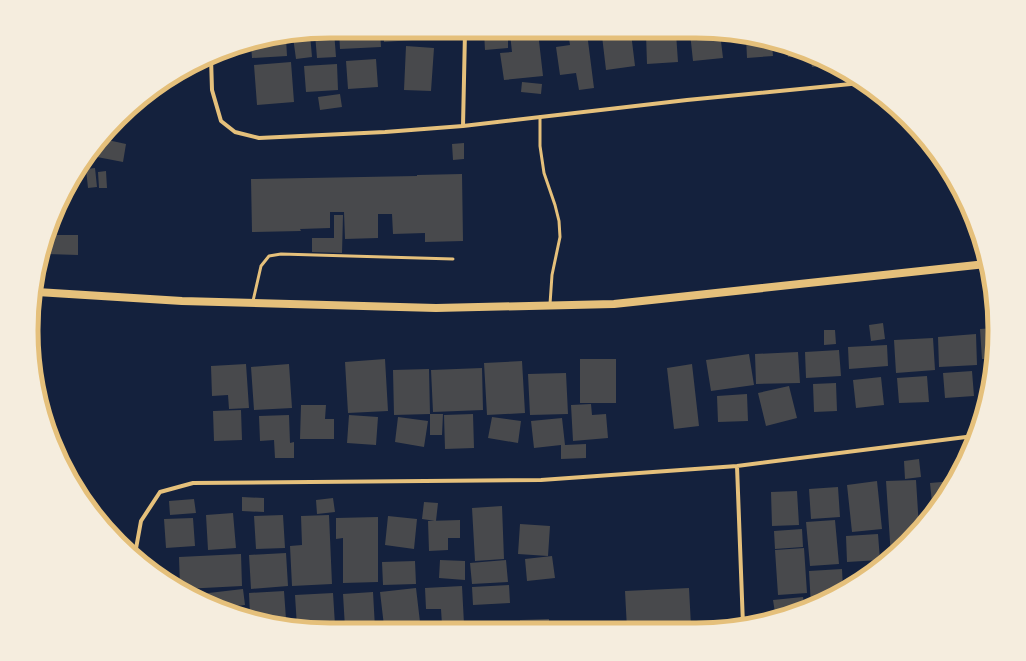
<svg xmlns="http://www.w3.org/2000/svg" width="1026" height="661" viewBox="0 0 1026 661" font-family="'Golos Text',sans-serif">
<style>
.building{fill:#48494c}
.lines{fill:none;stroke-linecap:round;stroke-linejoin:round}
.service{stroke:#e5c07b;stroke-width:3}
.minor{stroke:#e5c07b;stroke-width:4}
.secondary{stroke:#e5c07b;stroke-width:8}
.rim{fill:none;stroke:#e5c07b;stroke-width:5}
</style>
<rect width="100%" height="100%" fill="#14213d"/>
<path class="building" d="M330,31h4l2,26 -19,1 -2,-24z
M339,31h41l1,16 -41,2z
M383,31l43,1 1,7 -43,3z
M484,32h24v16l-23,2z
M524,32h14l5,44 -39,4 -4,-27 12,-1 -2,-18z
M568,32l19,1 7,55 -15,2 -3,-17 -16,2 -4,-28 14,-2z
M631,33l4,33 -29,4 -4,-34z
M676,33l2,29 -31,2 -1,-30z
M690,33h30l3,25 -30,3z
M310,34l2,23 -16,2 -3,-22z
M746,37l26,7 1,12 -26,2z
M286,38l1,18 -35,2 -1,-14z
M406,46l28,2 -3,43 -27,-1z
M787,47l23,7 18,11 -16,2 -2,-12 -22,2z
M376,59l2,28 -30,2 -2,-28z
M291,62l3,40 -37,3 -3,-40z
M337,64l1,26 -32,2 -2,-26z
M522,82l20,2 -1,10 -20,-2z
M340,94l2,13 -22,3 -2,-13z
M103,139l23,5 -3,18 -26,-5 3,-16z
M464,143v16l-11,1 -1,-16z
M95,168l2,19 -9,1 -2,-19z
M106,171l1,17h-8l-1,-16z
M462,174l1,67 -38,1v-9l-32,1 -1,-20h-14v24l-33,1 -1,-27h-14v16l-30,1 1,2 -49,1 -1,-53 166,-3v-1z
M334,215h9l-1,38 -30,-1v-14h22z
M47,235h31v20l-31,-1z
M883,323l2,16 -14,2 -2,-16z
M994,328v22l-1,9h-11l-2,-30z
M824,330h11l1,14 -12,1z
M976,334l1,31 -38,2 -1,-30z
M933,338l2,32 -39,3 -2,-33z
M887,345l1,21 -39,3 -1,-22z
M839,350l2,26 -35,2 -1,-26z
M798,352l2,31 -44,1 -1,-30z
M749,354l5,31 -43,6 -5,-31z
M385,359l3,52 -40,2 -3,-51z
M580,359h36v44h-36z
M522,361l3,52 -38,2 -3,-52z
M246,364l3,44 -20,1 -1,-14 -16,1 -1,-30z
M289,364l3,44 -38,2 -3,-43z
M692,364l7,62 -25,3 -7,-61z
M992,366l-4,24h-1l-3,-23z
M482,368l1,42 -50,2 -2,-42z
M429,369l1,45 -36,1 -1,-45z
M972,371l2,25 -29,2 -2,-25z
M566,373l2,41 -38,1 -2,-41z
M927,376l2,26 -30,1 -2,-25z
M881,377l3,28 -28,3 -3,-28z
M836,383l1,28 -23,1 -1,-28z
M789,386l8,32 -31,8 -8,-33z
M747,394l1,27 -30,1 -1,-26z
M591,404l1,11 14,-1 2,24 -35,3 -2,-36z
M301,405h25l-1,14h9v20h-34z
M241,410l1,30 -28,1 -1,-30z
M430,414h13l-1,21h-12z
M473,414l1,34 -29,1 -1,-34z
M289,415l1,28 4,-1v16h-19l-1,-18 -14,1 -1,-25z
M349,415l29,2 -2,28 -29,-2z
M398,417l30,4 -4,26 -29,-5z
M492,417l29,4 -3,22 -30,-5z
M562,418l3,27 21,-1v14l-25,1v-14l-27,3 -3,-27z
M919,459l2,18 -16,2 -1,-18z
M916,480l3,48 -28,29 -5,-76z
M877,481l5,48 -30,3 -5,-47z
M953,481l-20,32 -3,-30z
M838,487l2,30 -29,2 -2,-30z
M797,491l2,34 -27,1 -1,-34z
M242,497l22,1v14l-22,-1z
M333,498l2,14 -18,2 -1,-14z
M194,499l2,14 -26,2 -1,-14z
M424,502l14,1 -2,18 -14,-2z
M502,506l2,53 -29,2 -3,-53z
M233,513l3,35 -28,2 -2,-35z
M283,515l2,33 -29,1 -2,-33z
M329,515l3,69 -40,2 -2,-40 12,-1 -1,-29z
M388,516l29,3 -3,30 -29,-4z
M378,517v65l-35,1v-45l-7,1v-21z
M193,518l2,28 -29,2 -2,-29z
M460,520v18h-12v12l-19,1 -1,-30z
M835,520l4,44 -29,2 -4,-44z
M520,524l30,2 -2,30 -30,-2z
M802,529l1,18 -28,2 -1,-18z
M878,534l2,26 -33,2 -1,-26z
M804,548l3,45 -29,2 -3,-45z
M286,553l2,33 -37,3 -2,-34z
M241,554l1,32 -58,3 -4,-2 -1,-30z
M552,556l3,22 -28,3 -2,-22z
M440,560l25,1v19l-26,-2z
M506,560l2,22 -36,2 -2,-21z
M415,561l1,23 -33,1 -1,-23z
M842,569l1,20 -15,10 -17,7 -2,-35z
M509,585l1,18 -37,2 -1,-18z
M462,586l2,38 -22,1 -1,-16h-15l-1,-21z
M416,588l4,34 -36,4 -4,-34z
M689,588l2,38 -13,1v2h-51l-2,-38z
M243,589l2,16 -26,3 -19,-10v-4z
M284,591l2,28 -22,1 -14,-4 -1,-23z
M373,592l2,36h-30l-2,-34z
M333,593l2,32 -38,2 -2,-32z
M803,597l2,11 -29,11 -3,-19z
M549,619v10l-29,-1v-8z"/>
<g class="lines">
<path class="service" d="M540,117v29l4,27 11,32 4,16 1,16 -8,38 -2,29
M253,301l8,-35 8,-10 12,-2 172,5"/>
<path class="minor" d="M211,58l1,32 9,31 14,11 24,6 126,-6 78,-6 224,-26 174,-17
M463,126l2,-94
M737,466l6,159
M135,554l6,-33 19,-29 33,-9 348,-3 196,-14 237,-30"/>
<path class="secondary" d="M37,292l145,9 254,7 178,-4 372,-40"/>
</g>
<path d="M0 0H1026V661H0ZM330 38H696A292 292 0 0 1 988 330V331A292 292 0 0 1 696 623H330A292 292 0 0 1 38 331V330A292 292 0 0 1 330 38Z" fill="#f5edde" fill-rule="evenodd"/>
<path class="rim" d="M330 38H696A292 292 0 0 1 988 330V331A292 292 0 0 1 696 623H330A292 292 0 0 1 38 331V330A292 292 0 0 1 330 38Z"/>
</svg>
